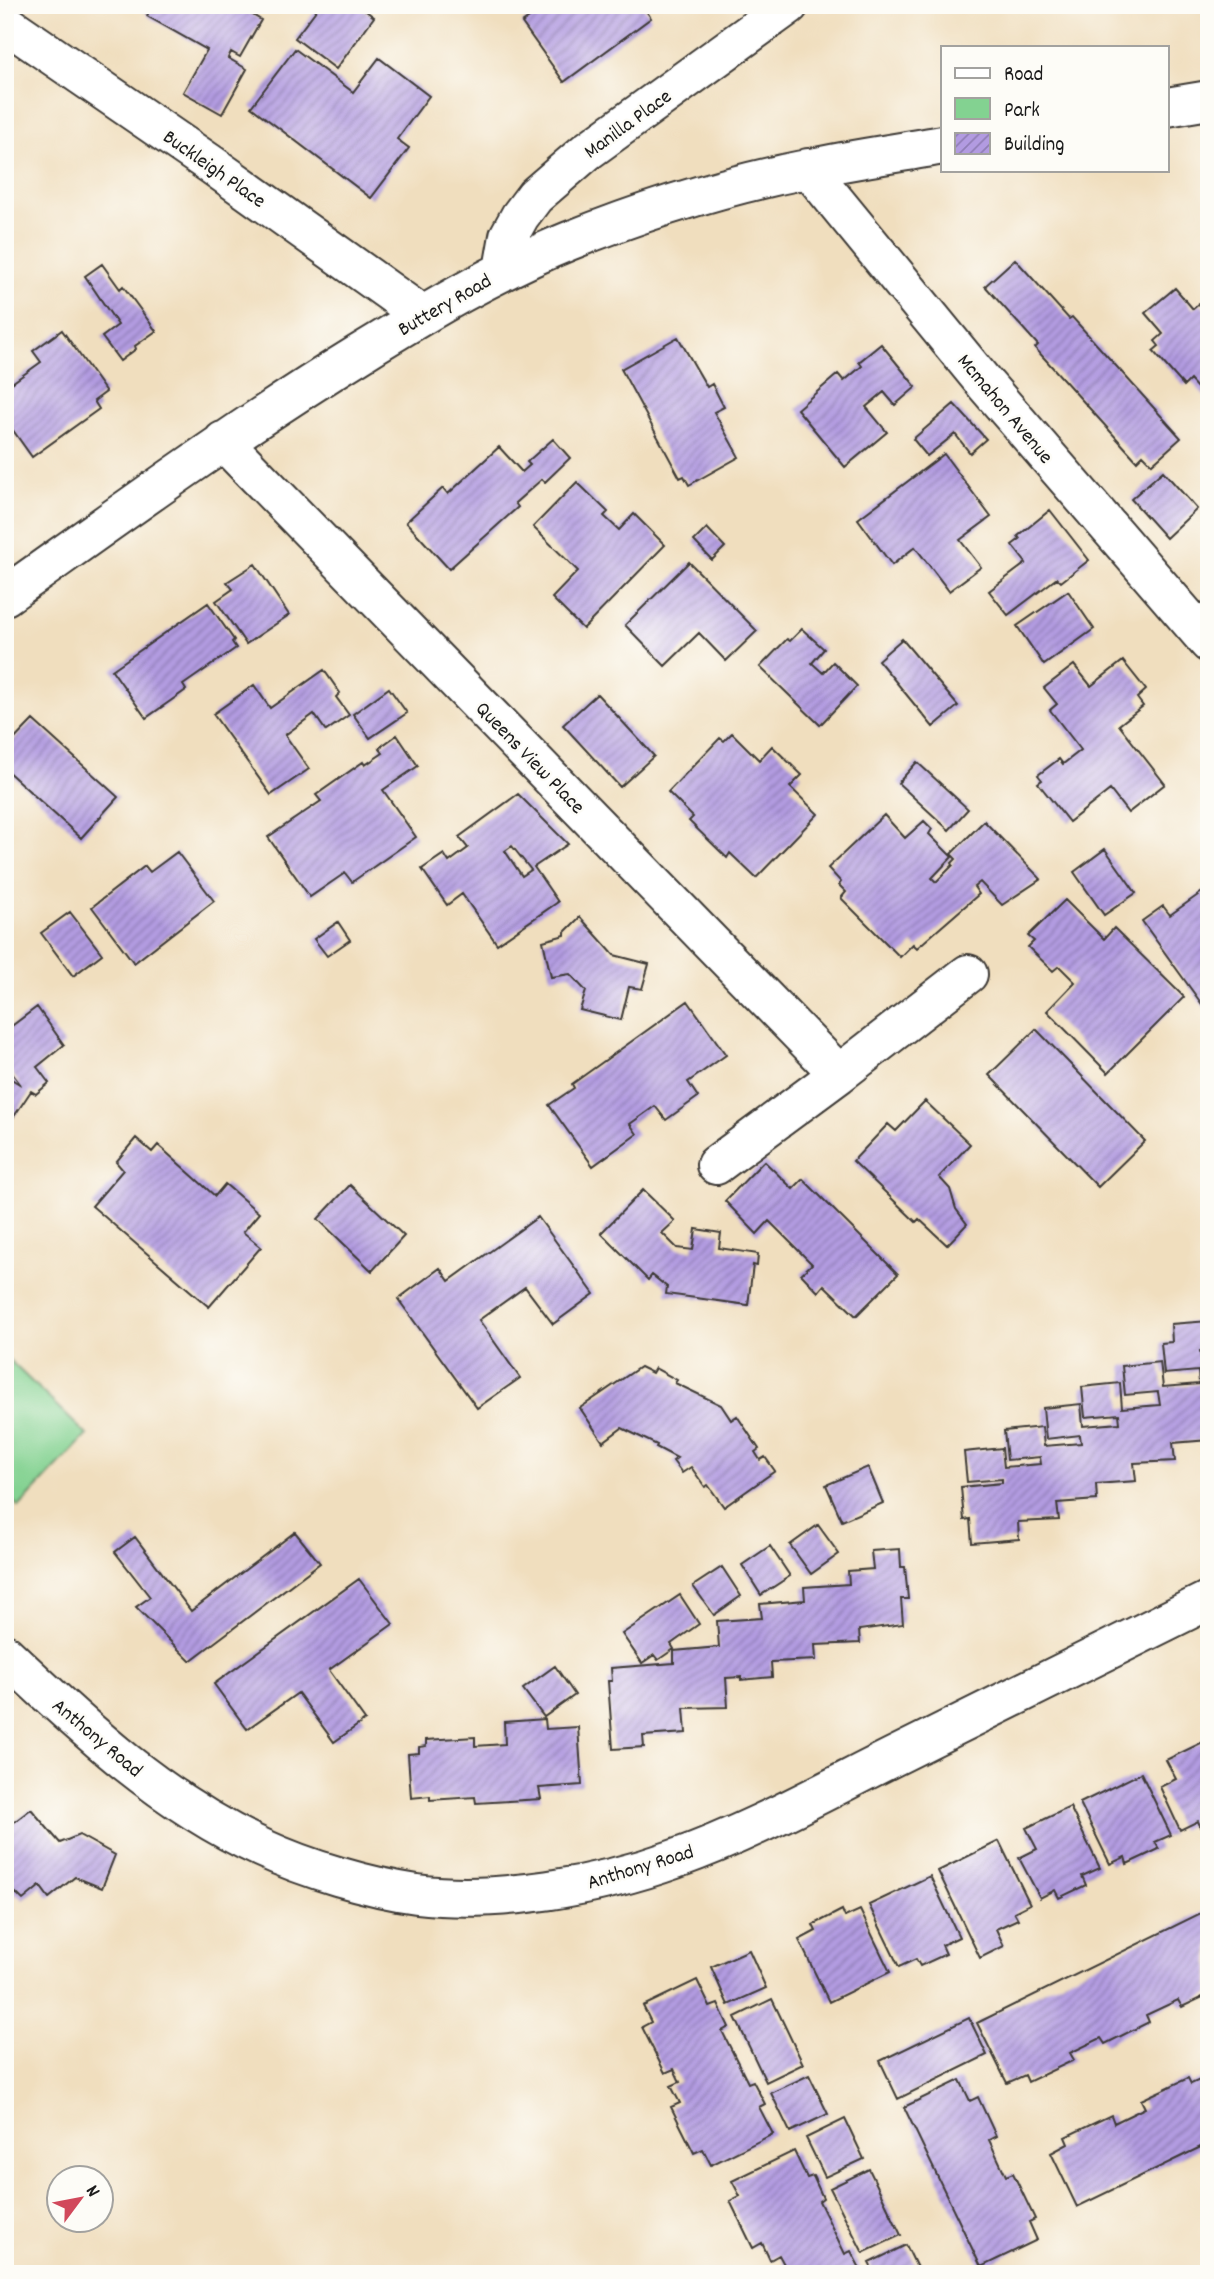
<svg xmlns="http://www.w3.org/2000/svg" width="1214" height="2279" viewBox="0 0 1214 2279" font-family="Dekko,sans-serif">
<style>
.park{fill:#83d291;stroke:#507756;stroke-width:2}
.building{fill:url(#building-hatch);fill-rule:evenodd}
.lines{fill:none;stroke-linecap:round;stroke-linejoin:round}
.minor-casing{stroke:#3c3934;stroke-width:42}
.minor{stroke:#fff;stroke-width:38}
.labels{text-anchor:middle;stroke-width:5;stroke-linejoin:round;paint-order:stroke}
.street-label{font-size:21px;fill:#1c1c1c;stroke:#fdfcf7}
</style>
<defs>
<pattern id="building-hatch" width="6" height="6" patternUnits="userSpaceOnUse" patternTransform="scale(1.75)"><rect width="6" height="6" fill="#b29be1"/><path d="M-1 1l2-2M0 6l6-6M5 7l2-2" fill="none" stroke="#907eb6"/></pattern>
</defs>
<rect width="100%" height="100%" fill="#fdfcf7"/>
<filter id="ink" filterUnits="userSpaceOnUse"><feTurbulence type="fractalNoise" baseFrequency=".0143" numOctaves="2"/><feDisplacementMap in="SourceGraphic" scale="14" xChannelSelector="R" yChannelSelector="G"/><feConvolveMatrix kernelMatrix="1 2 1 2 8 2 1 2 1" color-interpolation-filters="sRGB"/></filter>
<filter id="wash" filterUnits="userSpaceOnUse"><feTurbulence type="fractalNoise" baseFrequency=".00686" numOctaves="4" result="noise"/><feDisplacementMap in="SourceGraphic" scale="28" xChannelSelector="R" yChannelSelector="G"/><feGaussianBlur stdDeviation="1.57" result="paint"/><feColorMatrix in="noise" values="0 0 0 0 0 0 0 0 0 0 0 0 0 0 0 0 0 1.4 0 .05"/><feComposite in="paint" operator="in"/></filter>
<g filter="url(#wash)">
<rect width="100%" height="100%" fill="#f0debe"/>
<path class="park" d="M5,1356l82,79 -68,72 -14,-13z"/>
<g id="blocks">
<path class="building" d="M134,5h102l25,15 -21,37 -9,-5 -3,6 19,11 -25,45 -39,-22 24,-42 -60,-34 1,-2z
M320,5h38l16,12 -38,52 -41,-31z
M548,5h94l9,13 -87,64 -42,-59z
M295,49l58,43 26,-34 50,38 -32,43 12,9 -38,50 -120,-91z
M1015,259l54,60 3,-2 109,121 -29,26 -9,-9 -6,6 -102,-113 3,-3 -53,-59z
M102,264l18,25 3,-3 33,45 -21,15 1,3 -16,12 -18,-24 16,-12 -33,-49z
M1175,288l18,21 7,-6 9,11 -2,85 -17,-19 -6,6 -31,-35 6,-5 -4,-5 8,-7 -18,-21z
M62,330l44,62 -12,9 5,8 -67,48 -27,-38v-31l36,-26 -8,-11z
M678,337l29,50 5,-3 12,23 -10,5 25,45 -50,28 -5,-9 -4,2 -59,-109z
M881,344l35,43 -21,18 -11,-13 -18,15 21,25 -42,35 -48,-58 41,-35 6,7 18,-15 -3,-4z
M954,404l32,35 -16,14 -15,-19 -28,22 -14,-17z
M553,439l17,19 -25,24 -3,-3 -27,24 3,4 -69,62 -43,-47 37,-34 5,6 51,-47 23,25 8,-7 -3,-3z
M944,454l47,63 -31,23 21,27 -32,24 -34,-44 -23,18 -34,-46z
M1163,471l34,38 -31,29 -35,-39z
M577,482l31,30 -4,4 15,14 15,-16 31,31 -82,84 -31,-31 26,-27 -45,-44z
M1050,510l39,50 -28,22 -4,-4 -49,37 -19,-24 37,-28 -14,-18 8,-6 -2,-3z
M707,528l18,19 -13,13 -18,-19z
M689,562l68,69 -31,30 -27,-28 -34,33 -40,-41z
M255,564l34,51 -43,29 -30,-43 17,-12 -6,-7z
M1068,591l26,38 -50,36 -27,-39z
M208,603l26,37 -2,2 4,6 -53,37 3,5 -40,28 -34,-48z
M802,629l22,20 -12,14 11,10 10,-11 24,24 -37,39 -60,-58 27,-28 3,2z
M902,639l56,67 -25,21 -55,-67z
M1123,661l23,29 -9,8 6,8 -24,19 46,59 -37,29 -18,-23 -41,32 -31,-39 4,-3 -4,-5 21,-16 4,5 18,-14 -31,-40 7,-6 -13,-16 30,-23 17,21z
M324,670l16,23 -4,4 13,18 -23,16 -12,-17 -29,21 24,34 -38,26 -58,-81 41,-29 16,23z
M389,688l18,25 -37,25 -17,-24z
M597,694l57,62 -34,31 -57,-62z
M33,720l85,77 -37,41 -76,-69v-20z
M732,733l27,27 13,-14 30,29 -12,12 28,27 -62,64 -26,-25 -3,5 -38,-37 4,-4 -25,-25 52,-54 4,3z
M397,735l21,31 -35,24 33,47 -64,45 -7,-9 -35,24 -42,-60 53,-36 -5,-6 47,-33 2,3 18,-12 -4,-5z
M917,762l51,47 -19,21 -51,-47z
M518,794l50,50 -34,23 24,35 -61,42 -35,-50 -15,11 -25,-36 22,-15 5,8 19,-14 -9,-11zM512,846l19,24 -9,6 -17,-25z
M884,815l21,23 19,-17 8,8 -3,5 23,23 -20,21 4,4 17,-17 -1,-2 4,-4 -5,-5 33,-33 57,58 -39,26 -22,-23 -6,5 5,7 -62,54 -4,-4 -13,13 -59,-59 5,-6 -7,-7 2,-3 -13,-14z
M1105,849l31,44 -32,22 -30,-43z
M177,852l37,49 -80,62 -42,-56 53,-41 5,6z
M1205,890l4,5v119l-67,-93 21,-15 7,9z
M1065,900l39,39 10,-11 70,69 -76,76 -61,-62 28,-29 -16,-16 -6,5 -25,-24 6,-6 -6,-5z
M70,912l32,42 -29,22 -32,-43z
M580,917l34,38 35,9 -7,25 -13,-2 -8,33 -41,-10 6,-19 -16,-17 -19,3 -8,-36 22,-6v-3z
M338,922l12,18 -23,16 -13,-17z
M688,1001l38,54 -38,27 10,15 -32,23 -11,-14 -25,18 7,10 -44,32 -44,-61 25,-17 -2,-4z
M37,1007l27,38 -27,22 12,16 -13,11 -5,-3 -26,39v-55l16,10 -16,-21v-33z
M1036,1029l109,112 -47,46 -109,-112z
M925,1101l45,43 -31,33 11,12 6,20 11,15 -20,21 -28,-26 -3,3 -63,-61 35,-37 8,7z
M136,1138l16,14 6,-7 57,51 10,-12 34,29 -16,19 18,15 -52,60 -117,-101 31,-36 -7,-8z
M764,1161l29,28 10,-10 95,95 -42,42 -32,-31 -6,7 -17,-18 11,-10 -43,-43 -12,13 -32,-33z
M350,1185l54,51 -32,35 -54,-52z
M643,1190l32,31 -13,12 15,15 16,2 3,-21 25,4 -2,15 39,6 -1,12 -4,-1 -5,40 -82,-11 1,-7 -15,-12 -4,5 -47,-47z
M538,1217l56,77 -41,30 -28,-37 -46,33 41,58 -43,30 -79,-109 42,-31 9,13z
M1209,1321v29l-9,1 2,15h7v74l-36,3 2,18 -41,2 2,18 -40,3 1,16 -40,3 2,17 -41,2 1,17 -47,4 -2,-24 -6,1 -3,-33 41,-4v-4l-35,3 -3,-30 38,-4 2,19 37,-3 -1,-7 -33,3 -3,-29 38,-4 2,19 37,-3 -1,-8 -34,4 -3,-31 38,-4 2,22 37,-3 -1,-9 -34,3 -3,-30 38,-4 2,25 38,-3 -2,-13 -33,3 -3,-29 38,-4 3,25 36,-3 -1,-13 -34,3 -3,-31 11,-1 -1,-18z
M640,1367l12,6 3,-5 22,12 -2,3 46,22 10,15 6,-4 22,33 -4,3 5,8 5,-3 10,14 -51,36 -16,-22 -3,2 -14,-20 -9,6 -9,-12 4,-3 -21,-11 1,-2 -35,-17 -19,14 -23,-34z
M868,1467l15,36 -41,18 -16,-36z
M818,1525l21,29 -28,20 -21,-29z
M295,1532l25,31 -130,98 -54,-54 14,-10 -35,-45 20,-15 56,74z
M770,1546l20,30 -29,19 -19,-30z
M900,1549l1,18h4l3,32h-7l2,25 -44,6 1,13 -45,2 1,15 -45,2 1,15 -31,3v-3l-15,1 2,29 -44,1 2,25 -43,3 1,11 -31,2 -5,-68h4l-1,-13 63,-5v-12l45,-4 -2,-26 45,-3 -2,-14 45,-4 -1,-13 45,-3 -1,-13 25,-2 -2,-18z
M722,1567l19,29 -27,19 -21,-29z
M359,1579l34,45 -64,46 36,50 -31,22 -36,-49 -51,36 -33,-45z
M680,1595l19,29 -28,20 3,5 -16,11 -4,-5 -12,8 -20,-29z
M555,1666l20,29 -31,22 -21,-28z
M545,1719l1,10 32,-2 4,58 -43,3 2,11 -65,4 -1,-6 -45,3v-4l-19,2 -3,-44 11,-1v-6l7,-1v-6l49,-3v9l30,-2 -1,-22z
M1209,1739v85l-8,4 -3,-7 -18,9 -20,-43 16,-8 -10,-19z
M1141,1773l30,62 -16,7 4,7 -32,15 -2,-7 -15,7 -30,-61z
M1070,1807l30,61 -18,8 4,9 -27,13 -4,-8 -15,8 -21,-40 18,-9 -11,-21z
M31,1809l29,34 19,-8 36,20 -13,33 -27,-11 -26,21 -9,-12 -17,14 -7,-7 -11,8v-72z
M999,1841l31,63 -16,8 4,7 -22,10 8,17 -24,12 -42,-87z
M930,1876l29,61 -17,8 4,9 -26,12 -4,-7 -17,8 -30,-62z
M1209,1909v85l-27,13 -4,-7 -32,15 3,7 -44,22 -4,-6 -31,15 4,7 -46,22 -3,-7 -18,8 -30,-60z
M842,1910l3,7 15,-7 30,62 -61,30 -30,-62 17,-9 -3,-6z
M749,1950l17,38 -38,17 -17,-38z
M697,1980l13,27 8,-3 11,23 -7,4 26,52 5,-2 12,23 -6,3 14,27 -62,31 -8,-16 -9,4 -23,-46 9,-4 -9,-17 9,-4 -6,-13 -9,4 -23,-46 9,-5 -8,-16z
M772,1999l31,65 -37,18 -31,-65z
M969,2018l18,37 -89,44 -18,-38z
M809,2075l19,39 -38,18 -19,-39z
M1209,2076v67l-132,64 -26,-54 17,-9 -3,-7 46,-22 3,8 31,-15 -4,-8 47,-22 3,6z
M960,2080l10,21 8,-4 18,39 -7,4 17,36 7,-3 22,46 -6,3 8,18 -56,27 -77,-160z
M845,2119l19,40 -39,18 -19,-39z
M794,2151l13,27 6,-2 10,22 -4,3 26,53 6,-3 12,23h-89l12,-6 -7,-13 -9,5 -8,-17 -9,5 -23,-47 10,-5 -8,-15z
M869,2169l32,66 -38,18 -33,-65z
M906,2245l14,29h-45l-6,-11z"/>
</g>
</g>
<g filter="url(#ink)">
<use href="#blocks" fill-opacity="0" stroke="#3c3934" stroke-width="2"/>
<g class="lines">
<g class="minor-casing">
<path id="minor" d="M5,23l207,142 210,150
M1167,107l42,-7
M808,168l177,216 224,259
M503,270l6,-34 11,-20 15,-20 51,-44 203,-147
M223,441l616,633
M5,596c117,-83 232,-167 354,-242 68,-42 136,-83 210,-113 77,-31 157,-56 238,-72 45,-10 91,-16 136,-24
M716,1165l123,-91 129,-100
M5,1654c79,75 157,148 257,194 45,21 106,39 155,46 80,10 183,-8 258,-35 77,-27 153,-70 226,-106 103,-51 205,-102 308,-153"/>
</g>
<use href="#minor" class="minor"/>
</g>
</g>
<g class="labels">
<g class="street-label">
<text transform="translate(627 123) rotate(-36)" y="7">Manilla Place</text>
<text transform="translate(215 168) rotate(35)" y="7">Buckleigh Place</text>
<text transform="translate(444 304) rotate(-30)" y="7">Buttery Road</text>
<text transform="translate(1006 408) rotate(50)" y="7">Mcmahon Avenue</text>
<text transform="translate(531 757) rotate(46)" y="7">Queens View Place</text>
<text transform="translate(98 1737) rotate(40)" y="7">Anthony Road</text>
<text transform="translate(640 1866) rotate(-17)" y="7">Anthony Road</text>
</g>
</g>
<rect width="1214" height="2279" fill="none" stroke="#fdfcf7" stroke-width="28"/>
<rect x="941" y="46" width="228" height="126" fill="#fdfcf7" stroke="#a3a29f" stroke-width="2"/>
<rect x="955" y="68" width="35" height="10" fill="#ffffff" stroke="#a3a29f" stroke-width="2"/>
<text x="1004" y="80" font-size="21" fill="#1c1c1c">Road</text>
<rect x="955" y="98" width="35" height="21" fill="#83d291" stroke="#a3a29f" stroke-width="2"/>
<text x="1004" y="116" font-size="21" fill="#1c1c1c">Park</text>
<rect x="955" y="133" width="35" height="21" fill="url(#building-hatch)" stroke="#a3a29f" stroke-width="2"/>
<text x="1004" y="150" font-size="21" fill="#1c1c1c">Building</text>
<g transform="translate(80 2199) rotate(58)"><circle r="33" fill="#fdfcf7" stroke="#a3a29f" stroke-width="2"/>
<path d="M0-5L12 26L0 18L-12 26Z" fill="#d1495b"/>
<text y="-10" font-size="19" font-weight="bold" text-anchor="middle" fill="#1c1c1c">N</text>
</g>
</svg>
